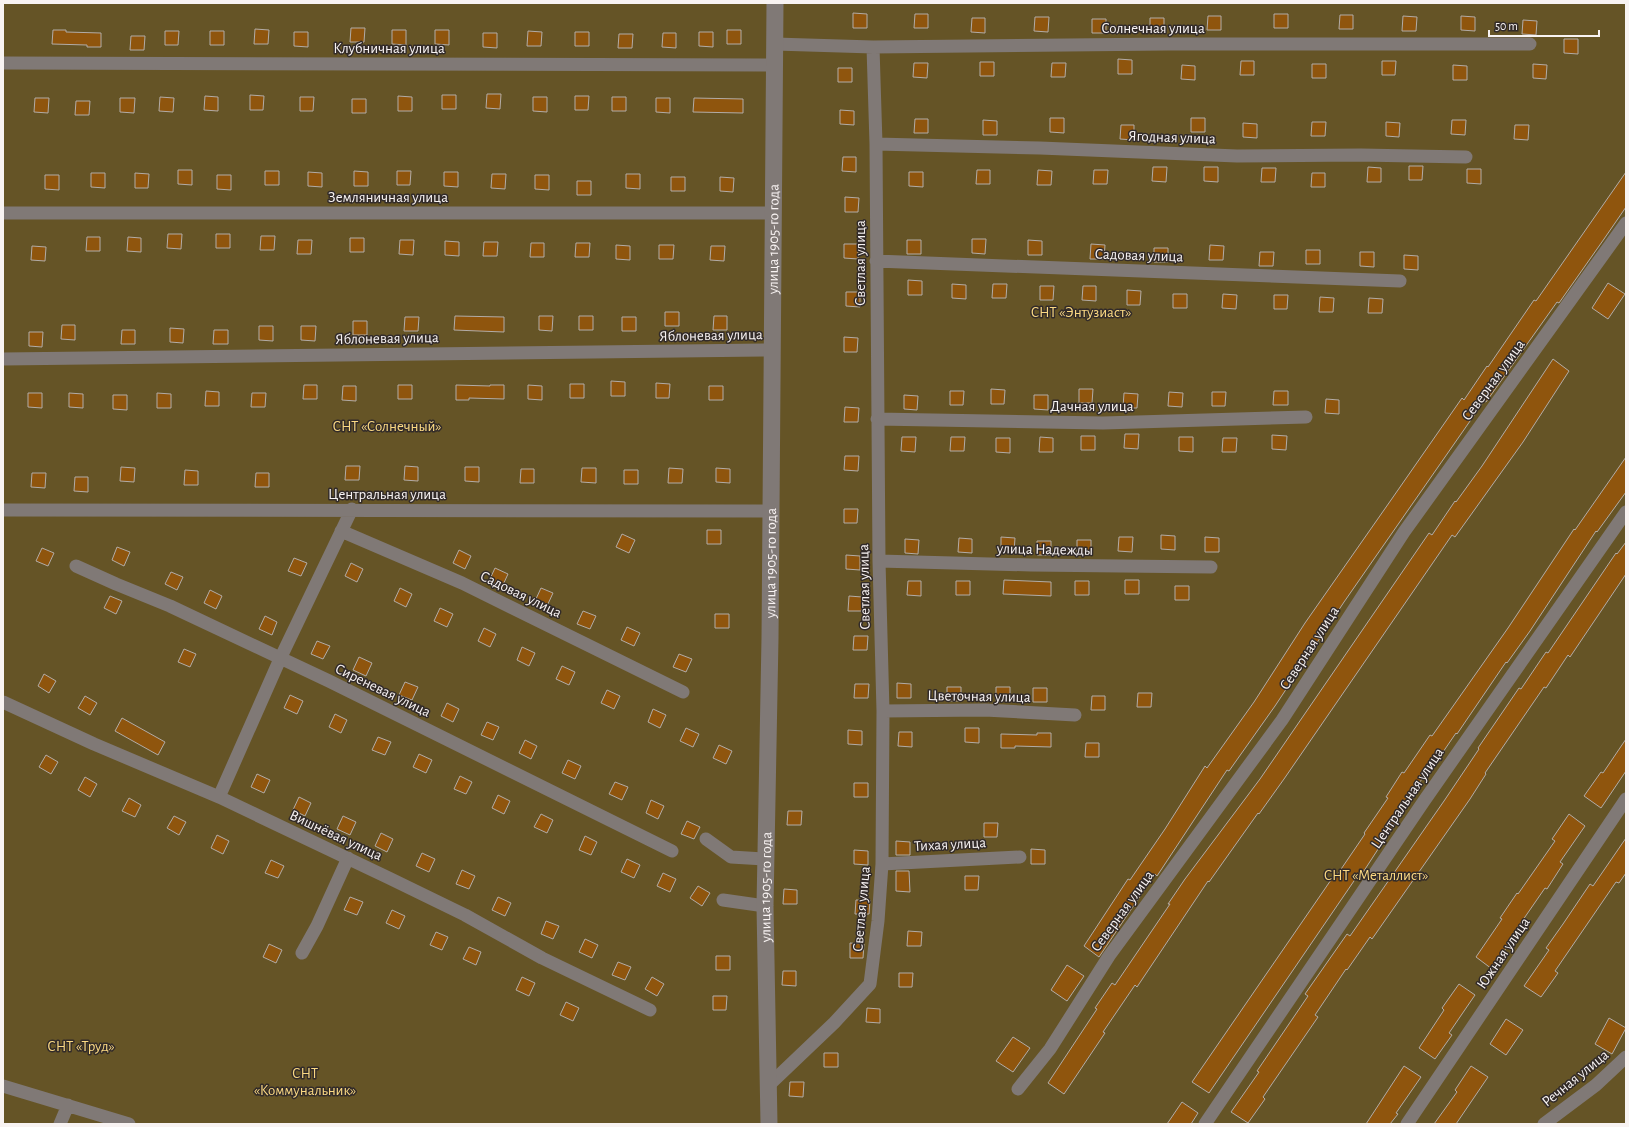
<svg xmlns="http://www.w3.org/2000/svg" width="1629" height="1127" viewBox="0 0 1629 1127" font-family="'Alegreya Sans',sans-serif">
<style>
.green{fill:#655426}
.building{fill:#8f550d;stroke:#b2aca7}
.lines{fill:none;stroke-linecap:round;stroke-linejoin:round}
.minor{stroke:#807976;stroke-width:13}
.tertiary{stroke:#807976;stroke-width:17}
.labels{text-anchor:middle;stroke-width:3;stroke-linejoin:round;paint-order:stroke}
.street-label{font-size:15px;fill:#f8f3f2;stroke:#322b29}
.park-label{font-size:15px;fill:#fbd983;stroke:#322b29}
</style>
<rect width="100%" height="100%" fill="#3c3533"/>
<path class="green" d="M3,3h1623v1121h-1623z"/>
<path class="building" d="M853,13l14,1v14h-14z
M915,14h13v14h-14z
M1274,14h14v14h-14z
M1340,15h13v14h-14z
M1208,16h13v14h-14z
M1403,16l14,1 -1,14h-14z
M1461,16l14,1v14l-14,-1z
M1035,17h14l-1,15 -14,-1z
M972,18h13v15l-14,-1z
M1150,18h14v15l-14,-1z
M1092,19h14v14h-14z
M1523,20l14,1 -1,14 -14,-1z
M351,28h14l-1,14h-14z
M255,29l14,1 -1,14h-14z
M53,30h13v2l35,1v14h-14v-2l-35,-1z
M392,30h14v15l-14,-1z
M435,30h14v15l-14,-1z
M727,30h14v14h-14z
M165,31h14l-1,14h-13z
M210,31h14v14h-14z
M528,31l14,1 -1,14h-14z
M294,32h14v15l-14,-1z
M575,32h14v14h-14z
M699,32h14v15l-14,-1z
M483,33h14v15l-14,-1z
M663,33h13v15l-14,-1z
M619,34h14l-1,14h-14z
M131,36h14l-1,14h-14z
M1564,39h14v15l-14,-1z
M1118,59l14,1v14h-14z
M1241,61h13v14h-14z
M1382,61h14l-1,14h-13z
M980,62h14v14h-14z
M914,63h14l-1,15 -14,-1z
M1052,63h14l-1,14h-14z
M1312,64h14v14h-14z
M1533,64l14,1 -1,14 -13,-1z
M1182,65l13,1v14l-14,-1z
M1453,65l14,1v14h-14z
M838,68h14v14h-14z
M487,94h14l-1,15 -14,-1z
M250,95l14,1 -1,14h-13z
M442,95h14v14h-14z
M205,96l13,1v14l-14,-1z
M398,96l14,1v14h-14z
M575,96h14l-1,14h-13z
M160,97l14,1 -1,14 -14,-1z
M300,97h14l-1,14h-13z
M533,97h14v15l-14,-1z
M612,97h14v14h-14z
M35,98h14l-1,15 -14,-1z
M120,98h15l-1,15 -14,-1z
M656,98h14v15l-14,-1z
M694,98l49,1v14l-50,-1z
M352,99h14v14h-14z
M76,101h14l-1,14h-14z
M840,110l14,1v14l-14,-1z
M1050,118h14v15l-14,-1z
M1191,118h14v14h-14z
M915,119h13v14h-14z
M983,120l14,1v14h-14z
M1452,120h14l-1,15 -14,-1z
M1312,122h14l-1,14h-14z
M1386,122l14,1 -1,14 -13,-1z
M1243,123l14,1v14l-14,-1z
M1121,125h13v15l-14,-1z
M1515,125h14l-1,15 -14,-1z
M843,157h13v15l-14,-1z
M1409,166h14l-1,14h-13z
M1153,167h14l-1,15 -14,-1z
M1204,167h14v15l-14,-1z
M1368,167l13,1v14h-14z
M1262,168h14l-1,14h-14z
M1467,169h14v15l-14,-1z
M178,170h14v15l-14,-1z
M977,170h13v14h-14z
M1038,170l14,1 -1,14h-14z
M1094,170h14l-1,14h-14z
M265,171h14v14h-14z
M354,171l14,1v14h-14z
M397,171h14l-1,14h-13z
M308,172l14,1v14l-14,-1z
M444,172h14v15l-14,-1z
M909,172h14v15l-14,-1z
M1626,172v35l-22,32 -45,64 -2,-1 -71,100 -2,-1 -140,201 -69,104 -46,65 -2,-1 -70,106 -2,-2 -56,83 -15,-11 44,-67 2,1 35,-51 40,-63 2,2 47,-66 51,-79 86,-123 71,-102 2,2 23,-34 1,1 46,-67 2,1z
M91,173h14v15l-14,-1z
M135,173l14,1 -1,14h-13z
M1312,173h13v14h-14z
M492,174h14l-1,15 -14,-1z
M626,174h14v15l-14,-1z
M45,175h14v15l-14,-1z
M217,175h14v15l-14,-1z
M535,175h14v15l-14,-1z
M671,177h14v14h-14z
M720,177l14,1 -1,14 -13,-1z
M577,181h14v14h-14z
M845,197l14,1 -1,14h-13z
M168,234h14l-1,15 -14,-1z
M216,234h14v14h-14z
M261,236h14l-1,14h-14z
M87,237h13v14h-14z
M128,237l13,1v14l-14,-1z
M350,238h14v14h-14z
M972,239h14l-1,15 -13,-1z
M298,240h14l-1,14h-14z
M400,240h14l-1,15 -14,-1z
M907,240h14v14h-14z
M1028,240l14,1v14h-14z
M445,241l14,1v14l-14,-1z
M484,242h14l-1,14h-14z
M531,243h13v14h-14z
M576,243h14l-1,14h-14z
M844,244h14v15l-14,-1z
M1091,244l14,1 -1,14h-14z
M616,245l14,1v14l-14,-1z
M659,245h15l-1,14h-14z
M1210,245l14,1 -1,14h-14z
M32,246l14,1 -1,14 -14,-1z
M711,246h14l-1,15 -14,-1z
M1154,248h14v14h-14z
M1306,250h14v14h-14z
M1260,252h14l-1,14h-14z
M1360,252h14v15l-14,-1z
M1404,255l14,1v14l-14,-1z
M908,280l14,1v14h-14z
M1608,283l17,11 -17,25 -16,-11z
M952,284l14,1v14l-14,-1z
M993,284h14l-1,14h-14z
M1040,286h14l-1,14h-13z
M1083,286h13v15l-14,-1z
M1127,290l14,1 -1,14h-13z
M846,292h14v15l-14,-1z
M1173,294h14v14h-14z
M1223,294l14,1 -1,14 -14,-1z
M1274,295h14l-1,14h-13z
M1320,297l14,1 -1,14h-14z
M1369,298l14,1 -1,14h-14z
M665,312h14v14h-14z
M455,316l49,1v15l-50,-2z
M539,316h14l-1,15 -13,-1z
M579,316h14v14h-14z
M714,316h13v14h-14z
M405,317h14l-1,14h-14z
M622,317h14v14h-14z
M353,321h14v14h-14z
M62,325h13v15l-14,-1z
M259,326h14v15l-14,-1z
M301,326h15l-1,15 -14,-1z
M170,328l14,1 -1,14 -13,-1z
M122,330h13v14h-14z
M214,330h14v14h-15z
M29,332h14l-1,15 -13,-1z
M844,337l14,1 -1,14h-13z
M1553,359l16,12 -46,71 -68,95 -3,-2 -168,244 -25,35 -1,-1 -49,69 -1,-1 -71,106 -2,-2 -32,47 2,1 -41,61 -16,-11 49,-74 -2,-1 17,-25 3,2 55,-81h-2l17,-25 75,-100 169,-246 3,2 23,-34 1,1 26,-36z
M611,381l14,1v14h-14z
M656,383l14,1 -1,14h-13z
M570,384h14v14h-14z
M304,385h13v14h-14z
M398,385h14v14h-14z
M456,385l34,1v-1h14v14l-35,-1v2h-13z
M528,385l14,1v14l-14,-1z
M343,386h13v15l-14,-1z
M709,386h14v14h-14z
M991,389l14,1 -1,14h-13z
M1079,389h14l-1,14h-13z
M206,391l13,1v14h-14z
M950,391h14l-1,14h-13z
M1274,391h14v14h-15z
M1169,392l14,1 -1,14 -14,-1z
M1212,392h14l-1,14h-13z
M28,393h14v15l-14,-1z
M69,393l14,1v14l-14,-1z
M157,393l14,1v14h-14z
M252,393h14l-1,14h-14z
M1124,393l14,1 -1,14h-14z
M113,395h14v15l-14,-1z
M904,395l14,1 -1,14 -13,-1z
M1034,395h14v15l-14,-1z
M1326,399l13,1v14l-14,-1z
M845,407l14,1 -1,14h-14z
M1125,434h14l-1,15 -14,-1z
M1272,435l15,1 -1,14 -14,-1z
M1081,436h14v14h-14z
M902,437h14l-1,15 -14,-1z
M951,437h14l-1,14h-14z
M1040,437l13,1v14h-14z
M1179,437h14v15l-14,-1z
M996,438h14v15l-14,-1z
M1223,438h14l-1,14h-14z
M845,456h14l-1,15 -14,-1z
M1626,457v35l-29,40 -1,-1 -66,100 -23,32 -1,-1 -49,72 -1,-1 -26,38 -2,-1 -33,49 2,1 -39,60 -2,-2 -147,215 -17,-11 141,-205 2,1 30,-44 -1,-1 24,-35 -2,-1 16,-25 2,1 26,-38 2,1 76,-108 66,-99 1,1z
M346,466h14l-1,14h-14z
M405,466l13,1v14l-14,-1z
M121,467l14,1 -1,14 -14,-1z
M465,467h14v15l-14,-1z
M582,468h14v15l-15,-1z
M669,468l14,1 -1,14h-14z
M716,468l14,1v14l-14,-1z
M521,469h13v14h-14z
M185,470l13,1v14h-14z
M624,470h14v14h-14z
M32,473h14l-1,15 -14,-1z
M256,473h13v14h-14z
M75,477h13v15l-14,-1z
M844,509h14l-1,14h-13z
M707,530h14v14h-14z
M622,534l13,6 -6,13 -13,-6z
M1161,535l14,1v14l-14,-1z
M1001,537l14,1 -1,14 -13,-1z
M1119,537h14l-1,15 -14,-1z
M1205,537l14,1v14h-14z
M959,538l13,1v14l-14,-1z
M905,539l14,1 -1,14 -13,-1z
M1077,540h14v14h-14z
M1037,541h14v14h-14z
M1626,542v32l-56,83 -2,-2 -22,33 -2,-1 -59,86 1,1 -16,25 -98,140 -2,-2 -23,33 -1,-1 -31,46 3,2 -55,80 2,2 -17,24 -17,-11 28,-40 -2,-1 51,-75 -3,-2 42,-60 3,2 94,-135 35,-52 -1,-1 41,-60 2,1 25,-37 2,1 68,-100 1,1z
M117,547l13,5 -6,14 -12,-6z
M42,548l12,5 -6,13 -12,-5z
M459,550l12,6 -6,13 -12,-6z
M846,555l14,1v14l-14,-1z
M294,558l13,5 -6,13 -13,-5z
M351,563l12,6 -6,13 -12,-6z
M495,568l13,6 -6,13 -13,-6z
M171,572l12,5 -6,13 -12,-6z
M1004,580l47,2v14l-48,-2z
M1125,580h14v14h-14z
M908,581h13v15l-14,-1z
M956,581h14v14h-14z
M1075,581h14v14h-14z
M1175,586h14v14h-14z
M400,588l12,6 -6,13 -12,-6z
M541,588l12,5 -6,13 -12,-5z
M210,590l12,6 -6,13 -12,-6z
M110,596l12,5 -6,13 -12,-6z
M849,596l13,1v14h-14z
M440,608l13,6 -6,13 -13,-6z
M583,611l13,5 -6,13 -13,-5z
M715,614h14v14h-14z
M265,616l12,6 -5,13 -13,-6z
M627,627l13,6 -6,13 -13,-6z
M484,628l12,6 -6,13 -12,-6z
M854,636h14l-1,14h-14z
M317,641l13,5 -7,13 -12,-5z
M522,647l13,6 -6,13 -12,-6z
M184,649l12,5 -6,13 -12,-5z
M679,654l13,5 -6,13 -13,-5z
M359,657l13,6 -6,13 -13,-6z
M562,666l13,6 -6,13 -13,-6z
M44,674l12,7 -7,12 -11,-7z
M405,682l13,5 -6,13 -13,-5z
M897,683l14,1v14h-14z
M855,684h14l-1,14h-14z
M947,687h14v14h-14z
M996,687h14v14h-14z
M1033,688h14v14h-14z
M607,690l13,6 -6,13 -13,-6z
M1138,693h14l-1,14h-14z
M290,695l13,6 -6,13 -13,-6z
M85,696l12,7 -7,12 -12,-7z
M1092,696h13v14h-14z
M447,703l12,6 -6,13 -12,-6z
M653,709l13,6 -6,13 -12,-6z
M335,714l12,6 -6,13 -12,-6z
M122,718l43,24 -7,13 -43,-24z
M487,722l12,5 -6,13 -12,-5z
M686,728l13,6 -6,13 -13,-6z
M965,728h14v15l-14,-1z
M848,730l14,1v14l-14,-1z
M899,732h13v15l-14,-1z
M1037,733h14v14l-36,-1v2h-14v-14l36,1z
M378,737l13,5 -6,13 -13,-5z
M1626,739v32l-25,37 -17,-12 17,-24 2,1z
M525,740l12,6 -6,13 -12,-6z
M1086,743h13v14h-14z
M719,745l13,6 -6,13 -13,-6z
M419,754l13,6 -6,13 -13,-6z
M46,755l12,7 -7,12 -12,-7z
M568,760l13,6 -6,13 -13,-6z
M257,774l13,6 -6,13 -13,-6z
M460,776l12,6 -6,12 -12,-5z
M85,777l12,7 -7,13 -12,-7z
M615,782l13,5 -6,13 -13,-6z
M854,783h14v14h-14z
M498,795l12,6 -6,13 -12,-6z
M299,797l12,6 -6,13 -12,-6z
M129,798l12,7 -6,12 -13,-6z
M651,800l13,6 -6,13 -12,-6z
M788,811h14l-1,14h-14z
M541,814l12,6 -6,13 -13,-6z
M1569,814l16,12 -25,36 3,2 -16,25 -2,-1 -38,55 2,1 -17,25 -16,-12 26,-38 -2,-1 17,-25 1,1 37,-53 -3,-2z
M174,816l12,6 -7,13 -12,-7z
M343,816l13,6 -6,13 -13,-6z
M687,821l13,6 -6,12 -13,-5z
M984,823h14l-1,14h-13z
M381,833l12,6 -6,13 -12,-6z
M217,835l12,6 -6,13 -12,-6z
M585,836l12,6 -6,13 -12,-5z
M1626,838v35l-7,10 -3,-1 -26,38 -35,51 3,2 -17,24 -17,-11 25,-36 -3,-2 17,-24 27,-40 3,2z
M896,841l14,1v13h-14z
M1031,849l14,1v14h-14z
M854,850l14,1v14l-14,-1z
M422,853l13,6 -6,13 -13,-6z
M627,859l13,6 -6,13 -13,-6z
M271,860l13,6 -6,12 -13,-5z
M462,870l13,6 -6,13 -13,-5z
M896,871h13l1,21 -14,-1z
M663,873l13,6 -6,13 -13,-6z
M965,876h14l-1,14h-13z
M698,886l12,7 -8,13 -12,-8z
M784,889l13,1v14h-14z
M350,897l13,5 -6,13 -13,-5z
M498,897l13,6 -6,13 -13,-6z
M856,900h14l-1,14h-14z
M392,910l13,6 -6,13 -13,-6z
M546,921l13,5 -6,13 -12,-5z
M908,931l14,1 -1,14h-14z
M436,932l12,5 -6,13 -12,-5z
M585,939l13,6 -6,13 -13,-6z
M850,943l14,1 -1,14h-13z
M269,944l13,6 -6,13 -13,-6z
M469,947l12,5 -5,13 -13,-6z
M716,956h14v14h-14z
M618,962l13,5 -6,13 -13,-5z
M1067,965l17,11 -17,25 -16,-11z
M783,971h13v15l-14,-1z
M899,973h14l-1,14h-13z
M522,977l13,6 -6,13 -13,-6z
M652,977l12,7 -7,12 -12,-7z
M1459,984l16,11 -26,38 3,2 -17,24 -16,-11 25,-38 -2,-2z
M713,996h14l-1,14h-13z
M566,1002l13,6 -6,13 -13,-6z
M867,1008l13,1v14l-14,-1z
M1609,1018l17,10 -14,26 -17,-10z
M1506,1019l17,11 -17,25 -16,-11z
M1013,1037l17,11 -17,24 -17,-11z
M824,1053h14v14h-14z
M1404,1066l17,11 -25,36 2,1 -8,10h-24z
M1471,1066l17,11 -32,47h-22l23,-32 -2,-2z
M790,1082h14l-1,15 -14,-1z
M1182,1102l16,11 -7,11h-24z"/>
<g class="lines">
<path class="minor" d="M775,44l98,3 295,-3h362
M3,63l772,2
M876,144l164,4 197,8 124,-1 105,2
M3,213h771
M876,261l524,20
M3,359l768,-9
M877,419l226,4 203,-6
M3,510l767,1
M341,531l121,52 221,109
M879,561l152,4 180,2
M76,566l40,18 54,22 159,75 343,170
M3,702l91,42 125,53 170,81 76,37 77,43 108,52
M883,711l102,-1 90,5
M219,797l61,-138 72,-150
M706,839l25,18 35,2
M882,864l138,-7
M723,900l42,6
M302,953l15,-27 31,-68
M770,1084l64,-61 36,-39 8,-63 4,-57 1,-153 -4,-150 -3,-417 -3,-97
M3,1086l126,38
M1018,1089l32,-40 59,-93 173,-236 122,-188 222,-309
M60,1124l8,-19
M1205,1124l219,-323 202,-289
M1407,1124l219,-325
M1544,1124l52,-39 30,-28"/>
<path class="tertiary" id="s1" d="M769,1124l-4,-218 5,-268 5,-635"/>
</g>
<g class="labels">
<g class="street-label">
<text x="1153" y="33">Солнечная улица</text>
<text x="389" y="53">Клубничная улица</text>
<text transform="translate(1172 137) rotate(2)" y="5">Ягодная улица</text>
<text x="388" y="202">Земляничная улица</text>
<text dy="5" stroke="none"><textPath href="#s1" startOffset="885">улица 1905-го года</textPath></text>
<text transform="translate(1139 255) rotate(2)" y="5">Садовая улица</text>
<text transform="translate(860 263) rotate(-90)" y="5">Светлая улица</text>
<text transform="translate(711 335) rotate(-1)" y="5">Яблоневая улица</text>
<text transform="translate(387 338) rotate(-1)" y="5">Яблоневая улица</text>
<text transform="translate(1493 380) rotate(-54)" y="5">Северная улица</text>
<text x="1092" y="411">Дачная улица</text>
<text x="387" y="499">Центральная улица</text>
<text transform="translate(1045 549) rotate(1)" y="5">улица Надежды</text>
<text dy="5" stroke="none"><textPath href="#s1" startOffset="561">улица 1905-го года</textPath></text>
<text transform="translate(864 587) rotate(-91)" y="5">Светлая улица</text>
<text transform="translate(521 594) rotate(26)" y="5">Садовая улица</text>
<text transform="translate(1309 648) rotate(-57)" y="5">Северная улица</text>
<text transform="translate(383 690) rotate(26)" y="5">Сиреневая улица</text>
<text transform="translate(979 696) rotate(1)" y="5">Цветочная улица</text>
<text transform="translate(1407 798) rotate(-56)" y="5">Центральная улица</text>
<text transform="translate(336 835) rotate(25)" y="5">Вишнёвая улица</text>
<text transform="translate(950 844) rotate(-3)" y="5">Тихая улица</text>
<text dy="5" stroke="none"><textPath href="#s1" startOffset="237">улица 1905-го года</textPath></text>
<text transform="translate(861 909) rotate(-85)" y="5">Светлая улица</text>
<text transform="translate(1122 911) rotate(-54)" y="5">Северная улица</text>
<text transform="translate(1503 953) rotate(-56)" y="5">Южная улица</text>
<text transform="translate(1575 1078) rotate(-39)" y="5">Речная улица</text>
</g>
<g class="park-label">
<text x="1081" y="317">СНТ «Энтузиаст»</text>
<text x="387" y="431">СНТ «Солнечный»</text>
<text x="1376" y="880">СНТ «Металлист»</text>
<text x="81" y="1051">СНТ «Труд»</text>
<text x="305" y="1078">СНТ<tspan x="305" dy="17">«Коммунальник»</tspan></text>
</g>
</g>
<rect width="1629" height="1127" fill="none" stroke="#f8f3f2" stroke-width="8"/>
<path d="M1489 30v6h110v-6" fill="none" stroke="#f8f3f2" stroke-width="2"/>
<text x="1495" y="30" font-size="12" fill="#f8f3f2" stroke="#322b29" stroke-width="3" paint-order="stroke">50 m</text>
</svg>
